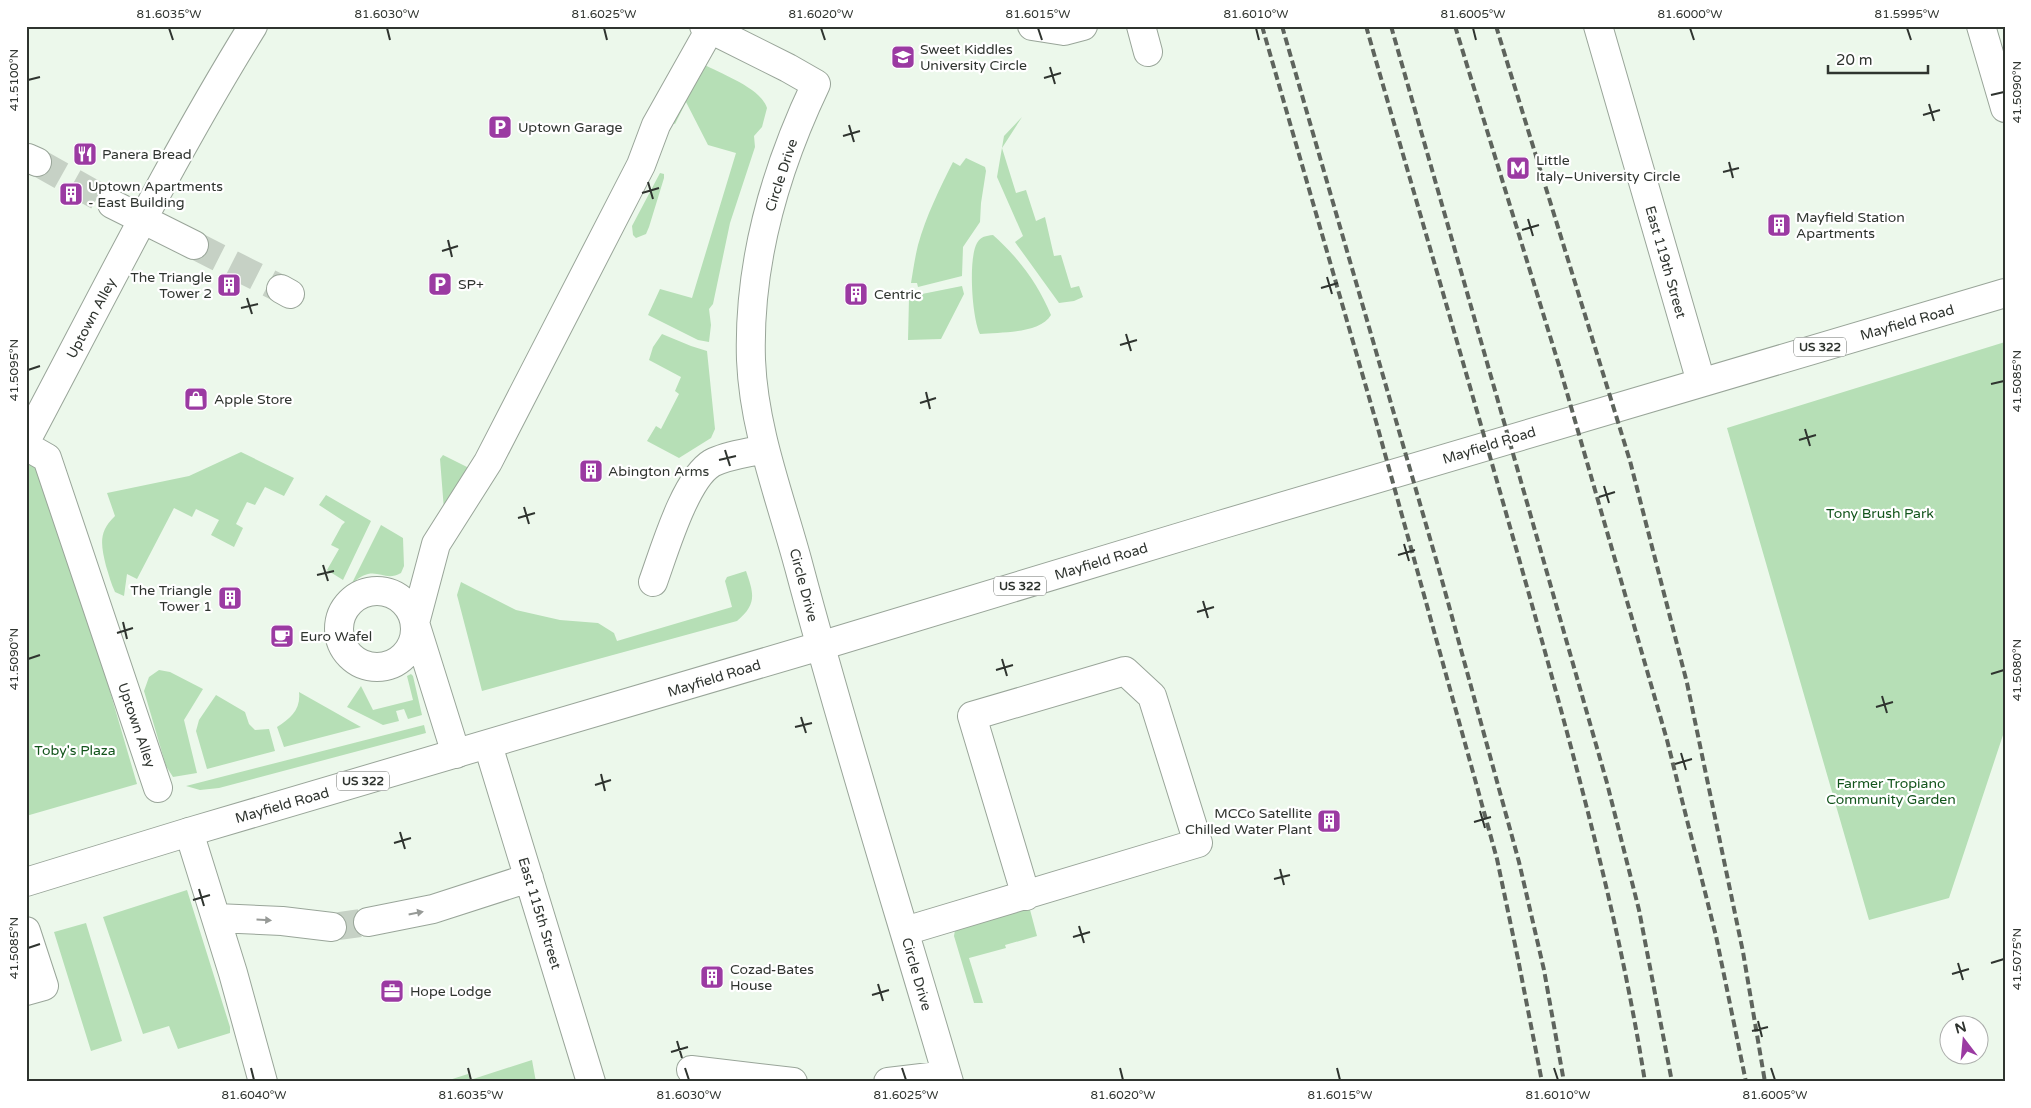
<svg xmlns="http://www.w3.org/2000/svg" width="2031" height="1108" viewBox="0 0 2031 1108" font-family="'Varela Round',sans-serif">
<style>
.green{fill:#b6dfb6}
.lines{fill:none;stroke-linecap:round;stroke-linejoin:round}
.minor-tunnel{stroke:#c6d1c5;stroke-width:28;stroke-dasharray:28 14;stroke-linecap:butt}
.minor-casing{stroke:#99a599;stroke-width:30}
.major-casing{stroke:#99a599;stroke-width:30}
.minor{stroke:#fff;stroke-width:28}
.major{stroke:#fff;stroke-width:28}
.rail{stroke:#5e645d;stroke-width:4;stroke-dasharray:8 4;stroke-linecap:butt}
.oneway{fill:#979a97}
.ticks{fill:none;stroke:#2f342f;stroke-width:2}
.labels{text-anchor:middle;stroke-width:4.5;stroke-linejoin:round;paint-order:stroke}
.shield{fill:#fff;stroke:#6d716d;stroke-width:1}
.shield-label{font-size:12px;font-weight:bold;fill:#2f342f}
.poi-label{font-size:14px;fill:#2f342f;stroke:#fff;text-anchor:start}
.street-label{font-size:14px;fill:#2f342f;stroke:#fff}
.park-label{font-size:14px;fill:#13551c;stroke:#fff}
.neatline{fill:none;stroke:#2f342f;stroke-width:2}
.ticks-label{font-size:12px;text-anchor:middle;fill:#2f342f}
</style>
<rect width="100%" height="100%" fill="#ecf8eb"/>
<path class="green" d="M703,64c18,10 58,24 64,44l-5,19 -8,9 1,11 -25,76 -17,81 -4,5 2,16 -2,17 -11,-2 -50,-25 12,-26 32,9 44,-145 -28,-8 -22,-43 -11,22 -4,-2z
M1022,117l-20,31 14,45 10,-3 10,31 9,-4 9,39 7,-1 10,33 8,-2 4,11 -9,4 -15,2 -44,-61 8,-6 -26,-59 7,-41z
M966,158l19,9 1,4 -5,32 -1,19 -17,25 -1,29 -44,11 -1,-4h-6c2,-12 4,-26 7,-38 8,-29 22,-57 35,-83l7,4z
M660,173l4,1v4l-15,49 -3,7 -10,4 -3,-3 -1,-9z
M993,235c25,22 45,49 58,80 -11,19 -51,17 -71,19 -8,-16 -12,-75 -3,-91 4,-7 9,-7 16,-8z
M962,286l2,8 -23,45 -33,1 1,-42 6,2 2,-5z
M662,334l29,12 16,5 8,78 -4,9 -32,20 -32,-17 9,-15 5,3 18,-35 -4,-3 6,-14 -32,-17 4,-13z
M2005,342v387l-56,169 -80,22 -142,-492z
M241,452l53,26 -10,18 -19,-9 -10,18 -8,-3 -11,22 7,4 -9,19 -23,-12 8,-15 -23,-11 -4,8 -18,-9 -37,71 -10,-5 -3,22 -9,-4c-4,-8 -6,-17 -9,-26 -5,-21 -8,-34 9,-50l-8,-23 82,-17z
M26,454l17,8 94,322 -111,32z
M443,455l26,13 -25,42 -4,-51z
M326,495l45,26 -28,59 -16,-10 12,-21 -8,-4 11,-20 3,-3 -26,-17z
M381,525l22,13 1,28 -3,7c-19,11 -26,-12 -50,12z
M746,571c8,23 11,33 -9,50l-255,70 -25,-96 4,-13 55,28 44,10 38,3 16,10 3,8 115,-34 -7,-26 2,-4z
M159,670l11,2 33,17 -19,31 13,53 -24,4 -7,-11 -22,-75 5,-14z
M411,674l2,2 9,39 -14,4 -4,-10 -8,2 3,10 -16,4 -36,-18 14,-21 12,24 40,-10 -6,-24z
M299,692l62,35 -77,20 -7,-20c14,-9 24,-18 22,-35z
M216,695l29,17 4,12 6,6 14,-1 6,22 -68,18 -11,-38 3,-11z
M424,725l2,8 -207,55 -19,2 -14,-4z
M187,890l43,137v6l-52,16 -9,-23 -26,8 -40,-117z
M1029,906l8,30 -32,9 1,3 -37,10 14,45h-9l-20,-67 1,-6z
M86,923l36,118 -31,10 -37,-119z
M532,1060l4,22h-93l25,-8 2,6z"/>
<g class="lines">
<path class="minor-tunnel" d="M37,162l75,42
M194,245l87,44
M332,927l36,-5"/>
<g class="minor-casing">
<path id="minor" d="M704,26l84,42 28,16c-41,86 -68,180 -65,276 3,72 30,139 48,207 46,173 100,344 150,515
M1032,26l32,5 19,-5
M1141,26l7,26
M1598,26l103,356
M1981,26l24,82
M28,158l9,4
M112,204l82,41
M281,289l9,5
M26,441c74,-139 144,-281 227,-415
M26,446l21,12 111,330
M653,582c11,-30 32,-103 59,-119 15,-8 36,-10 52,-14
M339 629a38 38 0 1 1 76 0a38 38 0 1 1-76 0Z
M488,745l103,337
M456,754l-41,-131 21,-79 52,-82 153,-297 15,-40 54,-96
M189,832l44,141 30,109
M216,918l66,3 50,6
M368,922l65,-13 96,-31
M26,931l18,55 -18,5
M905,931l293,-88 -46,-147 -27,-25 -153,45 54,180
M691,1070l102,12
M888,1082l59,-7"/>
</g>
<g class="major-casing">
<path id="major" d="M26,882l163,-50 631,-186 400,-121 785,-232"/>
</g>
<use href="#minor" class="minor"/>
<use href="#major" class="major"/>
<path class="rail" d="M1262,26l115,399 120,434 21,100 24,123
M1282,26l158,547 79,289 25,108 20,112
M1366,26c56,195 113,390 168,586 43,155 86,311 111,470
M1391,26l216,757 32,127 33,172
M1455,26l106,346 106,368 49,196 30,146
M1496,26l134,435 57,222 56,269 22,130"/>
</g>
<defs><path id="oneway-solid" d="M-6-.8H1V-3.2L6.5 0L1 3.2V.8H-6Z" transform="scale(1.25)"/></defs>
<g class="oneway">
<use href="#oneway-solid" transform="translate(416 913) rotate(-11)"/>
<use href="#oneway-solid" transform="translate(264 920) rotate(3)"/>
</g>
<path class="ticks" d="M169,28l4,12M387,28l3,12M604,28l3,12M821,28l4,12M1038,28l4,12M1256,28l3,12M1473,28l3,12M1690,28l4,12M1907,28l4,12M1050,67l5,17M1044,78l17,-5M28,80l12,-3M1991,95l13,-3M1929,104l5,17M1923,115l17,-5M849,125l5,17M843,136l17,-5M1729,162l4,16M1723,172l16,-4M648,182l5,17M642,193l17,-5M1528,219l5,17M1522,230l17,-5M448,240l4,17M442,251l16,-5M1327,277l5,17M1321,288l17,-5M247,298l5,16M241,308l17,-4M1126,334l5,17M1120,345l17,-5M28,370l12,-4M1991,384l13,-3M926,392l4,17M920,403l16,-5M1805,429l5,17M1799,440l17,-5M725,450l5,16M719,460l17,-4M1604,486l5,17M1599,497l16,-5M524,507l5,17M518,518l17,-5M1404,544l5,17M1398,555l17,-5M323,565l5,16M317,575l17,-4M1203,601l5,17M1197,612l17,-5M123,622l4,17M117,633l16,-5M28,659l12,-4M1002,659l5,17M996,670l17,-5M1991,674l13,-4M1882,696l5,17M1876,707l17,-5M801,717l5,16M795,727l17,-4M1681,753l5,17M1675,764l17,-5M601,774l4,17M595,785l16,-5M1480,811l5,17M1474,822l17,-5M400,832l5,17M394,843l17,-5M1280,869l4,16M1274,879l16,-4M199,889l5,17M193,900l17,-5M1079,926l5,17M1073,937l17,-5M28,948l12,-4M1958,963l5,17M1991,963l13,-4M1952,974l17,-5M878,984l5,17M872,995l17,-5M1758,1021l4,16M1752,1031l16,-4M677,1041l5,17M671,1052l17,-5M251,1068l3,12M468,1068l3,12M685,1068l4,12M902,1068l4,12M1120,1068l3,12M1337,1068l3,12M1554,1068l4,12M1771,1068l4,12"/>
<defs>
<g id="school-square" transform="scale(1.25)"><rect x="-9" y="-9" width="18" height="18" rx="4" fill="#9b3aa2" stroke="#fff"/><path d="M0-5L7-2L0 1L-7-2ZM-4 1L0 2.5L4 1V4Q0 6-4 4Z" fill="#fff"/></g>
<g id="parking-square" transform="scale(1.25)"><rect x="-9" y="-9" width="18" height="18" rx="4" fill="#9b3aa2" stroke="#fff"/><path d="M-3.5-5.5H1a3.5 3.5 0 0 1 0 7H-1V5.5H-3.5ZM-1-3.4V-.6H.8a1.4 1.4 0 0 0 0-2.8Z" fill="#fff"/></g>
<g id="restaurant-square" transform="scale(1.25)"><rect x="-9" y="-9" width="18" height="18" rx="4" fill="#9b3aa2" stroke="#fff"/><path d="M-5-6h1v4h1v-4h1v4h1v-4h1v5L-1.5 .5V6h-2V.5L-5-1ZM5-6V6H3V1.5H1.5Q1.5-4 5-6Z" fill="#fff"/></g>
<g id="metro-square" transform="scale(1.25)"><rect x="-9" y="-9" width="18" height="18" rx="4" fill="#9b3aa2" stroke="#fff"/><path d="M-5.5 5V-5H-3L0 0L3-5H5.5V5H3V-.5L0 4L-3-.5V5Z" fill="#fff"/></g>
<g id="building-square" transform="scale(1.25)"><rect x="-9" y="-9" width="18" height="18" rx="4" fill="#9b3aa2" stroke="#fff"/><path d="M-4-6H4V6H1V3H-1V6H-4ZM-2.5-4.3h1.7v1.8h-1.7ZM.8-4.3h1.7v1.8H.8ZM-2.5-1h1.7V.8h-1.7ZM.8-1h1.7V.8H.8Z" fill="#fff"/></g>
<g id="shop-square" transform="scale(1.25)"><rect x="-9" y="-9" width="18" height="18" rx="4" fill="#9b3aa2" stroke="#fff"/><path d="M-5-2.5h2.3a2.7 3.5 0 0 1 5.4 0H5L5.5 6h-11ZM-1.5-2.5h3a1.5 2.3 0 0 0-3 0Z" fill="#fff"/></g>
<g id="cafe-square" transform="scale(1.25)"><rect x="-9" y="-9" width="18" height="18" rx="4" fill="#9b3aa2" stroke="#fff"/><path d="M-5.5-4.5H6V0H3Q3 3.5 0 3.5H-2.5Q-5.5 3.5-5.5 0ZM3-3.2v2h1.7v-2ZM-6 4.5H4V6H-6Z" fill="#fff"/></g>
<g id="office-square" transform="scale(1.25)"><rect x="-9" y="-9" width="18" height="18" rx="4" fill="#9b3aa2" stroke="#fff"/><path d="M-6-3h4V-5.5h4V-3h4V5H-6ZM-1-4.5V-3h2v-1.5ZM-6 0V1H6V0Z" fill="#fff"/></g>
</defs>
<g fill-rule="evenodd">
<use href="#school-square" x="903" y="57"/>
<use href="#parking-square" x="500" y="127"/>
<use href="#restaurant-square" x="85" y="154"/>
<use href="#metro-square" x="1518" y="168"/>
<use href="#building-square" x="71" y="194"/>
<use href="#building-square" x="1779" y="225"/>
<use href="#parking-square" x="440" y="284"/>
<use href="#building-square" x="229" y="285"/>
<use href="#building-square" x="856" y="294"/>
<use href="#shop-square" x="196" y="399"/>
<use href="#building-square" x="591" y="471"/>
<use href="#building-square" x="230" y="598"/>
<use href="#cafe-square" x="282" y="636"/>
<use href="#building-square" x="1329" y="821"/>
<use href="#building-square" x="712" y="977"/>
<use href="#office-square" x="392" y="991"/>
</g>
<g class="labels">
<g class="shield">
<rect x="1794" y="337.5" width="52" height="19" rx="4"/>
<rect x="994" y="576.5" width="52" height="19" rx="4"/>
<rect x="337" y="771.5" width="52" height="19" rx="4"/>
</g>
<g class="shield-label">
<text x="1820" y="351">US 322</text>
<text x="1020" y="590">US 322</text>
<text x="363" y="785">US 322</text>
</g>
<g class="poi-label">
<text x="920" y="54">Sweet Kiddles<tspan x="920" dy="16">University Circle</tspan></text>
<text x="518" y="132">Uptown Garage</text>
<text x="102" y="159">Panera Bread</text>
<text x="1536" y="165">Little<tspan x="1536" dy="16">Italy–University Circle</tspan></text>
<text x="88" y="191">Uptown Apartments<tspan x="88" dy="16">- East Building</tspan></text>
<text x="1796" y="222">Mayfield Station<tspan x="1796" dy="16">Apartments</tspan></text>
<text x="212" y="282" text-anchor="end">The Triangle<tspan x="212" dy="16">Tower 2</tspan></text>
<text x="458" y="289">SP+</text>
<text x="874" y="299">Centric</text>
<text x="214" y="404">Apple Store</text>
<text x="608" y="476">Abington Arms</text>
<text x="212" y="595" text-anchor="end">The Triangle<tspan x="212" dy="16">Tower 1</tspan></text>
<text x="300" y="641">Euro Wafel</text>
<text x="1312" y="818" text-anchor="end">MCCo Satellite<tspan x="1312" dy="16">Chilled Water Plant</tspan></text>
<text x="730" y="974">Cozad-Bates<tspan x="730" dy="16">House</tspan></text>
<text x="410" y="996">Hope Lodge</text>
</g>
<g class="street-label">
<text transform="translate(781 175) rotate(-72)" y="5">Circle Drive</text>
<text transform="translate(1666 262) rotate(74)" y="5">East 119th Street</text>
<text transform="translate(91 318) rotate(-62)" y="5">Uptown Alley</text>
<text transform="translate(1907 322) rotate(-16)" y="5">Mayfield Road</text>
<text transform="translate(1489 445) rotate(-17)" y="5">Mayfield Road</text>
<text transform="translate(1101 561) rotate(-17)" y="5">Mayfield Road</text>
<text transform="translate(804 585) rotate(75)" y="5">Circle Drive</text>
<text transform="translate(714 678) rotate(-17)" y="5">Mayfield Road</text>
<text transform="translate(137 725) rotate(71)" y="5">Uptown Alley</text>
<text transform="translate(282 805) rotate(-16)" y="5">Mayfield Road</text>
<text transform="translate(540 913) rotate(73)" y="5">East 115th Street</text>
<text transform="translate(917 974) rotate(74)" y="5">Circle Drive</text>
</g>
<g class="park-label">
<text x="1880" y="518">Tony Brush Park</text>
<text x="75" y="755">Toby's Plaza</text>
<text x="1891" y="788">Farmer Tropiano<tspan x="1891" dy="16">Community Garden</tspan></text>
</g>
</g>
<rect width="2031" height="1108" fill="none" stroke="#ffffff" stroke-width="55"/>
<g transform="translate(1964 1040) rotate(344)"><circle r="24" fill="#ffffff" stroke="#acaeac"/>
<path d="M0-4L9 19L0 12L-9 19Z" fill="#9b3aa2"/>
<text y="-8" font-size="14" font-weight="bold" text-anchor="middle" fill="#2f342f">N</text>
</g>
<path d="M1828 65v8h100v-8" fill="none" stroke="#2f342f" stroke-width="2.5"/>
<text x="1836" y="65" font-size="15" fill="#2f342f" stroke="#ffffff" stroke-width="4" paint-order="stroke">20 m</text>
<rect x="28" y="28" width="1976" height="1052" class="neatline"/>
<g class="ticks-label">
<text x="169" y="18">81.6035°W</text>
<text x="387" y="18">81.6030°W</text>
<text x="604" y="18">81.6025°W</text>
<text x="821" y="18">81.6020°W</text>
<text x="1038" y="18">81.6015°W</text>
<text x="1256" y="18">81.6010°W</text>
<text x="1473" y="18">81.6005°W</text>
<text x="1690" y="18">81.6000°W</text>
<text x="1907" y="18">81.5995°W</text>
<text transform="translate(14 80) rotate(-90)" y="4">41.5100°N</text>
<text transform="translate(2017 92) rotate(-90)" y="4">41.5090°N</text>
<text transform="translate(14 370) rotate(-90)" y="4">41.5095°N</text>
<text transform="translate(2017 381) rotate(-90)" y="4">41.5085°N</text>
<text transform="translate(14 659) rotate(-90)" y="4">41.5090°N</text>
<text transform="translate(2017 670) rotate(-90)" y="4">41.5080°N</text>
<text transform="translate(14 948) rotate(-90)" y="4">41.5085°N</text>
<text transform="translate(2017 959) rotate(-90)" y="4">41.5075°N</text>
<text x="254" y="1099">81.6040°W</text>
<text x="471" y="1099">81.6035°W</text>
<text x="689" y="1099">81.6030°W</text>
<text x="906" y="1099">81.6025°W</text>
<text x="1123" y="1099">81.6020°W</text>
<text x="1340" y="1099">81.6015°W</text>
<text x="1558" y="1099">81.6010°W</text>
<text x="1775" y="1099">81.6005°W</text>
</g>
</svg>
